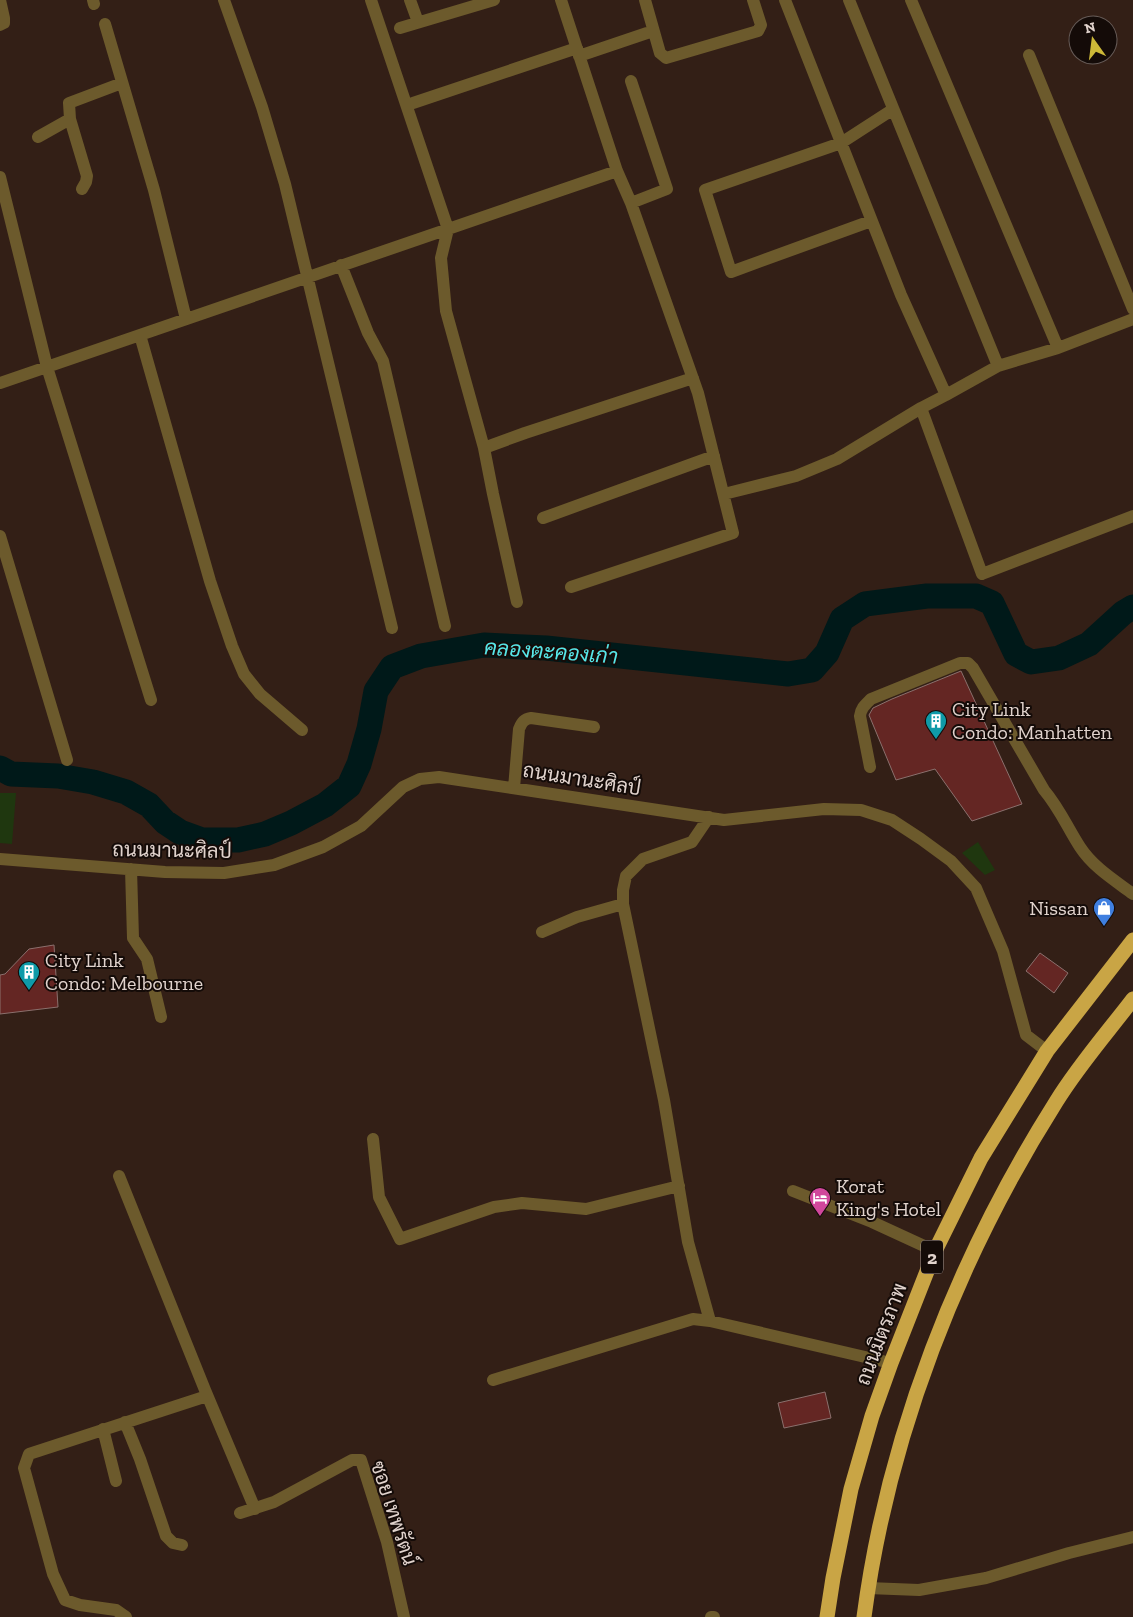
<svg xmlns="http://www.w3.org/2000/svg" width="1133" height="1617" viewBox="0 0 1133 1617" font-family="'Zilla Slab',Sarabun,serif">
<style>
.green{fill:#1f370f}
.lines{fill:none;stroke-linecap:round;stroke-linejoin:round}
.river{stroke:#001919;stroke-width:25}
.building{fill:#642623;stroke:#8b706d}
.minor{stroke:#6c5a2c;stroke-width:12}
.highway{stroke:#c9a545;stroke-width:15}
.labels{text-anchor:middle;stroke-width:4;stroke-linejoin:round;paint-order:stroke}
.shield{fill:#140b08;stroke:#a49792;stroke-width:1}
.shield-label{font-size:19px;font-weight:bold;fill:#e1d3cd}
.poi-label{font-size:20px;fill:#e1d3cd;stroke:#140b08;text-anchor:start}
.street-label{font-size:20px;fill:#e1d3cd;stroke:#140b08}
.water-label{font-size:21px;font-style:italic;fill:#57e6e8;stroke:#140b08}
</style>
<rect width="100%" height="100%" fill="#331f16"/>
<path class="green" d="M0,793h16l-4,51 -12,-1z
M978,842l17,28 -10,5 -23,-22z"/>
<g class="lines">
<path class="river" d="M0,768l11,6 47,2 35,6 33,10 23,13 16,17 15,10 22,8h36l27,-6 26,-11 34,-18 24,-19 10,-22 10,-35 7,-38 16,-24 29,-11 63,-11 62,3 242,26 24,-4 15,-17 15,-34 23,-15 62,-8h49l16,7 24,51 15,8 28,-4 30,-14 34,-31 10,-6"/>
</g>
<path class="building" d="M961,671l61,133 -50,17 -37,-52 -39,11 -27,-65 4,-7 19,-9z
M54,945l4,62 -58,7v-39l5,-1 24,-25z
M1040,953l28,20 -14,20 -28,-22z
M825,1392l6,26 -47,10 -6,-25z"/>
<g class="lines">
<path class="minor" d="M0,0l4,18v5l-4,2
M93,0l1,4
M224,0l38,107 23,77 107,444
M371,0l77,229 -7,29 5,53 38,137 9,46 24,108
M410,0l8,22
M561,0l56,171 14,32 67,190 35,140 -162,54
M645,0l15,53 6,5 92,-27 3,-6 -8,-25
M785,0l116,295 45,100
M849,0l149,366
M911,0l147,348
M105,24l49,166 32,129
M400,28l94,-28
M1029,55l104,254
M579,56l68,-23
M413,103l164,-55
M70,119l17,57 -1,6 -4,7
M38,137l32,-18 -1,-16 53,-20
M0,177l47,190 104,333
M631,203l36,-14 -36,-108
M871,221l-140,51 -26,-82 136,-47 51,-33
M341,265l27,68 15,28 62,265
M140,335l70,246 22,65 12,28 16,20 42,36
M0,383l617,-212
M921,408l61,166 151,-58
M484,448l41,-15 168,-55
M724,494l72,-18 41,-17 84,-51 25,-13 52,-29 60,-18 75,-29
M543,518l171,-62
M0,536l67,224
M870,767l-10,-51c1,-8 5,-11 11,-17l89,-36h8l5,5 71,122c16,19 23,37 36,57 13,20 34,33 53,47
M514,788l5,-59c3,-7 5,-10 12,-11l63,9
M709,817l-17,25 -49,17 -17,17 -3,14v14l41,196 24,142 22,79 181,42
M0,859l165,13 59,1 50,-8 49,-18 38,-21 42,-39 17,-8 19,-2 285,43 100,-11 37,1 31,10 29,19 30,22 25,27 27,63 23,84 21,16
M131,869l2,69 14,21 14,58
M542,932l35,-15 46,-13
M373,1139l6,58 21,42 94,-32 28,-4 64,6 93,-23
M119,1176l86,214 50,119
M793,1191l79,31 63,29
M493,1380l200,-61 17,2
M125,1422l15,37 26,77 7,7 9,2
M103,1429l13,52
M240,1513l34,-11 78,-42h9l26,82 17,75
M868,1588l51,2 67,-12 83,-25 64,-16
M126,1617l-10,-7 -36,-5 -15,-5 -12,-26 -29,-106 5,-14 178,-58
M711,1617h3"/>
<path class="highway" d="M827,1617l6,-39 18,-89 21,-73 19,-53 44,-112 46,-93 66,-107 86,-111
M864,1617c24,-182 94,-360 192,-515 22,-36 51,-69 77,-103"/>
</g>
<defs>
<g id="building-pin" transform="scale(1.125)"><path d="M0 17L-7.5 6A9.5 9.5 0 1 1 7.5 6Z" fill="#0f9aa8" stroke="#140b08"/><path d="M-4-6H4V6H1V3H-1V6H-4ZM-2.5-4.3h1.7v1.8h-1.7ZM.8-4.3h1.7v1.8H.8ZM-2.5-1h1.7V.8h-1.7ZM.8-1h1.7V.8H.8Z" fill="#fff"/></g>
<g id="shop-pin" transform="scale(1.125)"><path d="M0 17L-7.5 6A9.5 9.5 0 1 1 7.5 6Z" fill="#3f7fe0" stroke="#140b08"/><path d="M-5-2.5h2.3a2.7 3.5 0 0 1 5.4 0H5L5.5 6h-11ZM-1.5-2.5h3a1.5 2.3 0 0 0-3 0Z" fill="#fff"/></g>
<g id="hotel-pin" transform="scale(1.125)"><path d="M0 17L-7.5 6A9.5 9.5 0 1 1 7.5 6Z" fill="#d1479c" stroke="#140b08"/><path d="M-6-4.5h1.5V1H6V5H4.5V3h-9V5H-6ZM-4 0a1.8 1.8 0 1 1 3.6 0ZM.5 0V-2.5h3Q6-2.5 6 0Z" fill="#fff"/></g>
</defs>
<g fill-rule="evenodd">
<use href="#building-pin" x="936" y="721"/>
<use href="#shop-pin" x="1104" y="908"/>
<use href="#building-pin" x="29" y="972"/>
<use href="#hotel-pin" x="820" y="1198"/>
</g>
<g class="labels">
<rect class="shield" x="921" y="1240.5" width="22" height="33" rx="4"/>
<g class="shield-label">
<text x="932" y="1264">2</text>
</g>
<g class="poi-label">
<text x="952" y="716">City Link<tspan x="952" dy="23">Condo: Manhatten</tspan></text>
<text x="1088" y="915" text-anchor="end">Nissan</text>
<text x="45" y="967">City Link<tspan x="45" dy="23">Condo: Melbourne</tspan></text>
<text x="836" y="1193">Korat<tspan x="836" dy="23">King's Hotel</tspan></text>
</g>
<g class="street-label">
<text transform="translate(582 779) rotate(9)" y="7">ถนนมานะศิลป์</text>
<text transform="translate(172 850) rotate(1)" y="7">ถนนมานะศิลป์</text>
<text transform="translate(881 1334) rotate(-69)" y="7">ถนนมิตรภาพ</text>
<text transform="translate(394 1513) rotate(72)" y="7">ซอย เทพรัตน์</text>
</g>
<g class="water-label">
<text transform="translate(551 652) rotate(4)" y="7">คลองตะคองเก่า</text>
</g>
</g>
<g transform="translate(1093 40) rotate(346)"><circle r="24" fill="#140b08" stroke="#665b57"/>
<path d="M0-4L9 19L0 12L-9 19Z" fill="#cdb938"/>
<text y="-8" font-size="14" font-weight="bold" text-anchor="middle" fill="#e1d3cd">N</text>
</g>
</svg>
